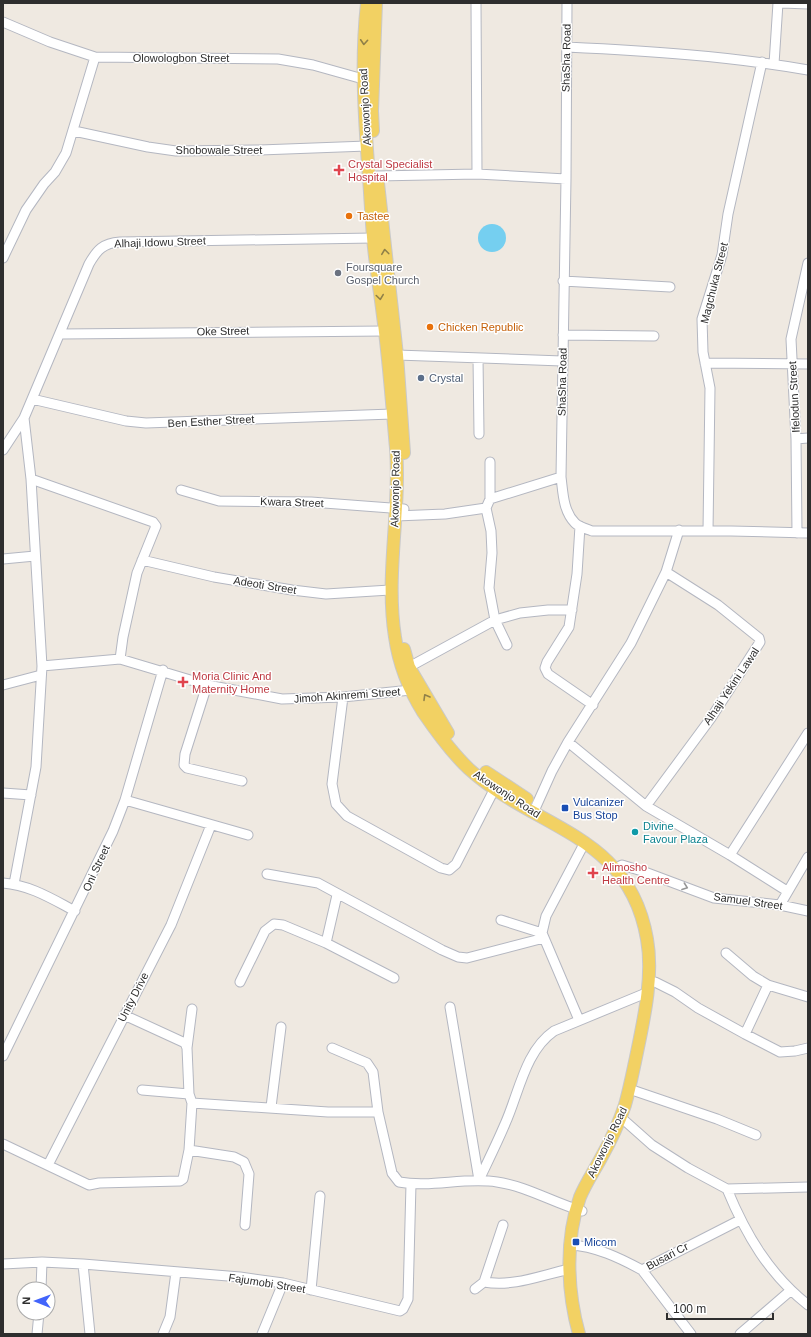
<svg xmlns="http://www.w3.org/2000/svg" width="811" height="1337" viewBox="0 0 811 1337" font-family="Helvetica,sans-serif">
<style>
.water{fill:#75cff0}
.lines{fill:none;stroke-linecap:round;stroke-linejoin:round}
.minor-casing{stroke:#b4b7c1;stroke-width:11}
.major-casing{stroke:#c9c9c9;stroke-width:14}
.minor{stroke:#fff;stroke-width:9}
.major{stroke:#f2d163;stroke-width:12}
.oneway{stroke:#908048}
.oneway2{stroke:#969696}
.health-dot{fill:#e0444e;stroke:#fff;stroke-width:1.5}
.food-dot{fill:#e8710a;stroke:#fff;stroke-width:1.5}
.worship-dot{fill:#6b7280;stroke:#fff;stroke-width:1.5}
.service-dot{fill:#5c6f8a;stroke:#fff;stroke-width:1.5}
.transit-dot{fill:#1a4fb4;stroke:#fff;stroke-width:1.5}
.culture-dot{fill:#0f9aa8;stroke:#fff;stroke-width:1.5}
.labels{text-anchor:middle;stroke-width:3;stroke-linejoin:round;paint-order:stroke}
.street-label{font-size:11px;fill:#2e2e2e;stroke:#fff}
.health-label{font-size:11px;fill:#be3a42;stroke:#fff;text-anchor:start}
.food-label{font-size:11px;fill:#c56008;stroke:#fff;text-anchor:start}
.worship-label{font-size:11px;fill:#5b616d;stroke:#fff;text-anchor:start}
.service-label{font-size:11px;fill:#4e5e75;stroke:#fff;text-anchor:start}
.transit-label{font-size:11px;fill:#164399;stroke:#fff;text-anchor:start}
.culture-label{font-size:11px;fill:#0d838f;stroke:#fff;text-anchor:start}
</style>
<rect width="100%" height="100%" fill="#efe9e1"/>
<path class="water" d="M478 238a14 14 0 1 1 28 0a14 14 0 1 1-28 0Z"/>
<g class="lines">
<g class="minor-casing">
<path id="minor" d="M476,3l1,171
M567,3l-1,176 -5,298c2,15 2,34 14,46 4,4 12,6 17,8h139l77,2
M782,3l26,1
M3,22l47,20 45,15 183,2 35,6 50,14
M567,47c81,4 162,9 241,23
M774,64l4,-61
M74,131l74,16 28,4 84,-1 107,-4
M377,176l100,-2 89,5
M3,258l23,-48 18,-26 11,-12 11,-19 29,-96
M563,281l107,6
M61,334l323,-3
M563,335l91,1
M397,355l165,6
M478,358l1,76
M705,363l103,1
M32,399l94,22 20,2 246,-9
M796,439l12,-1
M3,450l21,-32 65,-154c8,-14 14,-21 31,-22l253,-4
M490,462v37l-4,9 5,23 1,22 -3,35 6,32 12,25
M31,479l122,43 3,4 -19,47 -14,64 -3,22
M181,490l38,11 92,1 93,7
M490,499l71,-22
M396,516l49,-2 41,-6
M580,526l-3,48 -8,53 -22,35 -2,6 3,6 45,31
M708,531l2,-143 -7,-36 -1,-33 20,-64 6,-41 34,-152
M797,533l-1,-94 -5,-100 17,-76
M3,559l32,-3
M142,560l72,17 78,13 34,4 64,-4
M42,666l78,-7 87,26 75,14 61,-2 68,-7
M409,667l86,-47 25,-7 28,-3h24
M3,685l38,-10
M207,685l-22,69 -1,11 3,3 55,13
M343,697l-11,87 4,20 11,12 94,52 8,2 7,-6 39,-76
M568,742l78,64 84,49 57,36
M3,793l28,2
M125,800l123,35
M646,806l65,-88 49,-76 -1,-4 -41,-33 -52,-33
M534,811l18,-40 16,-29 63,-99 35,-71 13,-42
M730,855l78,-122
M616,868l6,-3 20,6 72,27 66,7 28,6
M267,874l51,9 124,67 16,7 9,1 77,-20
M3,883c27,2 49,16 72,28
M14,884l22,-117 6,-101 -11,-187 -7,-61
M780,905l28,-48
M501,920l41,13
M326,943l11,-48
M726,953l27,23 15,9 40,12
M240,982l25,-51 9,-7 9,1 43,18 68,35
M655,982l20,10 23,16 47,26 35,18 15,-1 13,-3
M450,1007l29,173
M124,1015l61,28 2,5
M579,1020l-37,-87 4,-17 39,-74
M745,1034l23,-49
M332,1048l35,15 6,9 5,40 14,61 7,9c32,6 65,-5 98,0 29,4 57,21 85,29
M3,1056l110,-225 12,-31 38,-130
M142,1090l47,4
M635,1091l82,28 39,16
M192,1103l136,9h50
M271,1107l10,-80
M625,1121l27,24 36,23 39,21 81,-2
M3,1144l86,41 10,-2 81,-2 3,-2 6,-29 3,-47 -3,-9 -2,-46 5,-39
M189,1150l45,7 10,5 5,12 -4,51
M48,1165l123,-240 40,-100
M479,1180c9,-19 18,-37 26,-56 14,-31 20,-73 49,-93l92,-38
M727,1189c19,46 42,85 81,116
M570,1245c25,1 50,13 72,25l98,-50
M3,1264l39,-2 41,2 157,13 43,6 117,28 3,-2 5,-10 3,-115
M83,1264l7,70
M642,1270l49,64
M484,1282c31,5 57,-7 86,-13
M41,1289l1,-27
M475,1289l9,-7 19,-57
M311,1290l9,-94
M37,1334l2,-21
M163,1334l7,-17 6,-45
M262,1334l21,-51
M740,1334l50,-43"/>
</g>
<g class="major-casing">
<path id="major" d="M367,3c-6,55 -3,105 1,161 2,24 3,48 5,73 2,26 7,53 10,79 6,44 9,88 13,132 5,63 -11,126 -1,189 4,28 13,51 28,75 13,19 29,41 46,57 67,61 160,64 178,170 7,39 -4,84 -12,123 -3,14 -6,29 -10,43 -6,18 -15,37 -24,53 -7,13 -15,25 -21,39 -15,42 -13,94 -1,137
M373,131l-1,-20 4,-108
M378,183l19,172 7,98
M404,649l5,18 39,66
M486,772l41,27"/>
</g>
<use href="#minor" class="minor"/>
<use href="#major" class="major"/>
</g>
<defs><path id="oneway-chevron" d="M-2-3.5L2.5 0L-2 3.5" fill="none" stroke-width="1.6" stroke-linecap="round" stroke-linejoin="round"/></defs>
<g class="oneway">
<use href="#oneway-chevron" transform="translate(364 42) rotate(94)"/>
<use href="#oneway-chevron" transform="translate(385 252) rotate(-97)"/>
<use href="#oneway-chevron" transform="translate(380 297) rotate(82)"/>
<use href="#oneway-chevron" transform="translate(426 697) rotate(-120)"/>
</g>
<use class="oneway2" href="#oneway-chevron" transform="translate(685 887) rotate(20)"/>
<g class="health-dot">
<path d="M337 164h4v4h4v4h-4v4h-4v-4h-4v-4h4z"/>
<path d="M181 676h4v4h4v4h-4v4h-4v-4h-4v-4h4z"/>
<path d="M591 867h4v4h4v4h-4v4h-4v-4h-4v-4h4z"/>
</g>
<g class="food-dot">
<circle cx="349" cy="216" r="4"/>
<circle cx="430" cy="327" r="4"/>
</g>
<circle class="worship-dot" cx="338" cy="273" r="4"/>
<circle class="service-dot" cx="421" cy="378" r="4"/>
<g class="transit-dot">
<rect x="561" y="804" width="8" height="8" rx="2"/>
<rect x="572" y="1238" width="8" height="8" rx="2"/>
</g>
<circle class="culture-dot" cx="635" cy="832" r="4"/>
<g class="labels">
<g class="street-label">
<text x="181" y="62">Olowologbon Street</text>
<text transform="translate(566 58) rotate(-89)" y="4">ShaSha Road</text>
<text transform="translate(365 107) rotate(-93)" y="4">Akowonjo Road</text>
<text x="219" y="154">Shobowale Street</text>
<text transform="translate(160 242) rotate(-2)" y="4">Alhaji Idowu Street</text>
<text transform="translate(714 283) rotate(-76)" y="4">Magchuka Street</text>
<text transform="translate(223 331) rotate(-1)" y="4">Oke Street</text>
<text transform="translate(562 382) rotate(-89)" y="4">ShaSha Road</text>
<text transform="translate(794 397) rotate(-93)" y="4">Ifelodun Street</text>
<text transform="translate(211 421) rotate(-3)" y="4">Ben Esther Street</text>
<text transform="translate(395 489) rotate(-89)" y="4">Akowonjo Road</text>
<text transform="translate(292 502) rotate(2)" y="4">Kwara Street</text>
<text transform="translate(265 585) rotate(9)" y="4">Adeoti Street</text>
<text transform="translate(731 686) rotate(-56)" y="4">Alhaji Yekini Lawal</text>
<text transform="translate(347 695) rotate(-4)" y="4">Jimoh Akinremi Street</text>
<text transform="translate(507 794) rotate(33)" y="4">Akowonjo Road</text>
<text transform="translate(96 868) rotate(-65)" y="4">Oni Street</text>
<text transform="translate(748 901) rotate(8)" y="4">Samuel Street</text>
<text transform="translate(133 997) rotate(-63)" y="4">Unity Drive</text>
<text transform="translate(607 1142) rotate(-64)" y="4">Akowonjo Road</text>
<text transform="translate(667 1256) rotate(-28)" y="4">Busari Cr</text>
<text transform="translate(267 1283) rotate(9)" y="4">Fajumobi Street</text>
</g>
<g class="health-label">
<text x="348" y="168">Crystal Specialist<tspan x="348" dy="13">Hospital</tspan></text>
<text x="192" y="680">Moria Clinic And<tspan x="192" dy="13">Maternity Home</tspan></text>
<text x="602" y="871">Alimosho<tspan x="602" dy="13">Health Centre</tspan></text>
</g>
<g class="food-label">
<text x="357" y="220">Tastee</text>
<text x="438" y="331">Chicken Republic</text>
</g>
<g class="worship-label">
<text x="346" y="271">Foursquare<tspan x="346" dy="13">Gospel Church</tspan></text>
</g>
<g class="service-label">
<text x="429" y="382">Crystal</text>
</g>
<g class="transit-label">
<text x="573" y="806">Vulcanizer<tspan x="573" dy="13">Bus Stop</tspan></text>
<text x="584" y="1246">Micom</text>
</g>
<g class="culture-label">
<text x="643" y="830">Divine<tspan x="643" dy="13">Favour Plaza</tspan></text>
</g>
</g>
<rect width="811" height="1337" fill="none" stroke="#2e2e2e" stroke-width="8"/>
<g transform="translate(36 1301) rotate(271)"><circle r="19" fill="#ffffff" stroke="#ababab"/>
<path d="M0-3L7 15L0 10L-7 15Z" fill="#4264fb"/>
<text y="-6" font-size="11" font-weight="bold" text-anchor="middle" fill="#2e2e2e">N</text>
</g>
<path d="M667 1313v6h106v-6" fill="none" stroke="#2e2e2e" stroke-width="2"/>
<text x="673" y="1313" font-size="12" fill="#2e2e2e" stroke="#ffffff" stroke-width="3" paint-order="stroke">100 m</text>
</svg>
